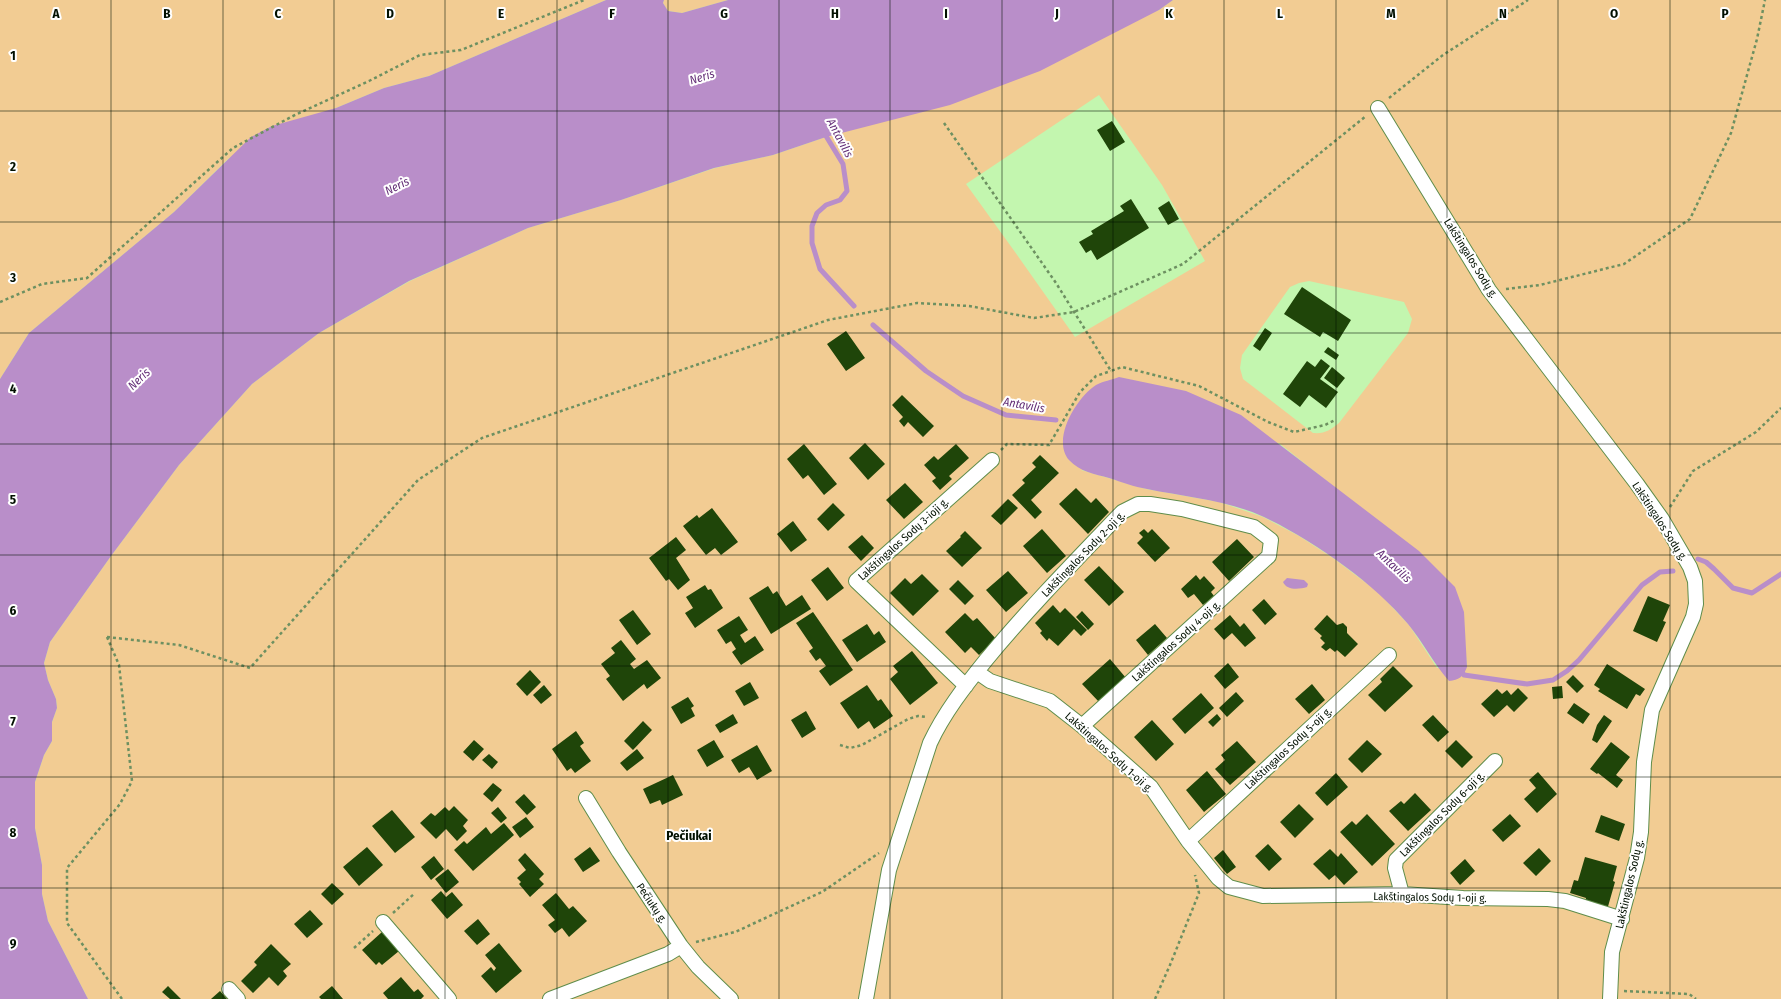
<svg xmlns="http://www.w3.org/2000/svg" width="1781" height="999" viewBox="0 0 1781 999" font-family="'Fira Sans Condensed',sans-serif">
<style>
.green{fill:#f2cc93;fill-rule:evenodd}
.water{fill:#b98ec9}
.lines{fill:none;stroke-linecap:round;stroke-linejoin:round}
.stream{stroke:#b98ec9;stroke-width:5}
.building{fill:#1f4509}
.minor-casing{stroke:#5f8d4b;stroke-width:16}
.path{stroke:#6d9061;stroke-width:2.5;stroke-dasharray:3 3;stroke-linecap:butt}
.minor{stroke:#fff;stroke-width:14}
.grid{fill:none;stroke:#021000;stroke-width:1;stroke-opacity:0.55}
.labels{text-anchor:middle;stroke-width:4;stroke-linejoin:round;paint-order:stroke}
.street-label{font-size:11px;fill:#021000;stroke:#fff}
.water-label{font-size:12px;font-style:italic;fill:#642f77;stroke:#fff}
.quarter-label{font-size:13px;font-weight:bold;fill:#021000;stroke:#fff}
.grid-label{font-size:13px;text-anchor:middle;font-weight:bold;fill:#021000;stroke:#fff;stroke-width:4;stroke-linejoin:round;paint-order:stroke}
</style>
<rect width="100%" height="100%" fill="#c3f6af"/>
<path class="green" d="M0,0h606l-177,76 -45,12 -48,20 -107,50 -55,54 -145,121 -29,46z
M664,0h64l-46,13 -14,-2 -5,-8z
M1173,0h608v999h-1693l-40,-78 -6,-27v-29l-7,-37v-46l9,-27 8,-14v-19l5,-14 -1,-9 -8,-19 -4,-17 6,-21 61,-86 68,-91 73,-81 67,-51 91,-52 118,-53 93,-28 94,-32 58,-13 53,-18 333,-127zM1099,95l63,90 43,76 -130,76 -60,-85 -49,-68zM1309,281l95,21 8,17 -4,14 -69,90c-9,7 -14,11 -26,10l-70,-54 -3,-11 2,-13 48,-68 9,-4zM1279,443l59,47 127,154 2,23 -30,1 -28,-43 -31,-33 -45,-34 -34,-22 -36,-19 -44,-15 -73,-13 -65,-19z"/>
<path class="water" d="M606,0h58l-1,3 5,8 14,2 46,-13h445l-14,10 -119,61 -90,34 -124,32 -53,18 -59,13 -93,32 -93,28 -119,53 -90,52 -67,51 -73,81 -68,91 -61,86 -6,21 4,17 8,19 1,9 -5,14v19l-8,14 -9,27v46l7,37v29l6,27 40,78h-88v-620l29,-46 145,-121 77,-75 21,-11 64,-18 48,-20 45,-12z
M1119,377l67,14 55,24 178,136 36,36 9,25 3,55c-4,10 -8,13 -18,14 -16,-18 -26,-39 -41,-57 -34,-41 -95,-84 -144,-107 -37,-17 -78,-20 -117,-28 -13,-2 -25,-7 -38,-11 -14,-4 -29,-6 -40,-18 -18,-21 8,-63 27,-75 7,-4 16,-5 23,-8z
M1287,578l17,2 4,4 -1,3c-7,2 -20,4 -24,-5z"/>
<g class="lines">
<path class="stream" d="M823,131l20,33 4,27 -7,9 -14,5 -9,8 -5,13v17l8,26 34,37
M873,325l53,46 37,25 43,19 50,5
M1698,559l8,3 8,7 19,19 19,5 29,-19
M1460,669l4,6 63,9 26,-4 14,-9 12,-11 63,-75 18,-13 13,-1"/>
</g>
<path class="building" d="M1112,121l13,21 -15,9 -13,-21z
M1131,199l18,29 -52,32 -6,-10 -5,3 -7,-11 14,-8 -2,-3 33,-20 -4,-5z
M1169,201l10,18 -11,6 -10,-17z
M1302,287l49,33 -13,21 -15,-9 -3,5 -36,-23z
M1265,328l7,5 -12,18 -7,-5z
M846,331l19,27 -19,13 -19,-27z
M1328,347l11,8 -3,5 -12,-8z
M1321,359l9,7 -10,13 18,13 -12,16 -17,-13 -9,12 -17,-13 24,-33 8,6z
M1332,367l13,11 -8,10 -13,-10z
M902,395l32,31 -11,11 -15,-15 -4,5 -5,-6 4,-4 -11,-12z
M865,443l20,21 -17,16 -19,-22z
M804,444l33,40 -13,11 -16,-20 -5,4 -16,-20z
M956,444l13,14 -20,18 3,3 -12,11 -8,-9 4,-3 -12,-13 10,-9 4,4z
M1040,455l19,18 -28,27 11,12 -7,7 -23,-24 13,-12 -3,-3 14,-13 -4,-4z
M905,483l18,19 -19,17 -18,-19z
M1076,488l15,15 5,-5 13,14 -21,22 -29,-30z
M1008,499l10,9 -17,17 -10,-9z
M833,503l12,12 -17,16 -11,-12z
M712,508l26,34 -17,13 -6,-7 -9,7 -23,-29 14,-11 2,3z
M793,521l14,19 -16,12 -14,-18z
M1042,529l24,27 -19,17 -24,-27z
M1144,529l4,4 4,-4 18,19 -15,14 -18,-19 6,-6 -4,-4z
M965,531l17,17 -20,19 -16,-16 15,-14 -1,-1z
M862,535l12,13 -13,13 -13,-14z
M676,537l10,13 -10,8 14,22 -12,10 -9,-11 -3,2 -17,-23z
M1237,539l17,18 -25,24 -17,-19z
M1099,566l25,26 -15,14 -25,-26z
M828,567l16,21 -17,13 -16,-21z
M1008,571l20,22 -22,19 -20,-22z
M922,574l17,17 -26,25 -23,-23 15,-15 6,6z
M1196,575l4,5 4,-4 11,12 -4,4 3,4 -11,9 -9,-11 -6,4 -7,-9z
M958,580l16,16 -9,9 -16,-16z
M705,585l3,5 3,-1 12,19 -28,20 -10,-15 8,-5 -7,-11z
M768,586l5,8 4,-3 9,15 16,-11 9,14 -40,25 -22,-36z
M1648,596l22,9 -7,16 3,1 -9,20 -24,-11z
M1264,599l13,15 -12,11 -13,-15z
M1053,605l7,8 5,-5 22,22 -6,6 -7,-7 -16,17 -9,-8 -2,3 -7,-8 2,-2 -7,-8z
M633,610l18,24 -14,11 -18,-25z
M1082,611l12,13 -6,6 -12,-13z
M813,612l40,58 -23,16 -11,-15 7,-5 -6,-8 -4,3 -7,-10 4,-3 -17,-25z
M965,613l8,8 4,-3 19,21 -17,16 -8,-8 -6,6 -20,-21z
M1230,615l10,12 4,-4 12,15 -11,9 -13,-14 -8,7 -10,-11z
M1327,615l10,10 6,-2 4,4v6l11,11 -13,13 -8,-7 -2,2 -5,-4 -4,3 -5,-4 4,-4 -5,-5 2,-2 -8,-7z
M739,616l9,14 -8,5 5,8 10,-7 9,14 -23,15 -9,-13 4,-3 -5,-8 -5,3 -9,-14z
M867,624l7,11 5,-4 7,11 -29,20 -15,-22z
M1155,624l12,14 -19,17 -12,-15z
M621,640l15,19 -6,5 4,5 13,-9 14,18 -14,11 -3,-5 -21,17 -17,-22 4,-3 -9,-12 14,-11 -4,-5z
M912,651l26,32 -28,22 -20,-26 8,-7 -5,-6z
M1110,659l16,19 -27,24 -17,-18z
M1228,663l11,14 -14,12 -11,-13z
M1607,664l38,25 -5,7 -4,-2 -9,15 -29,-18 2,-2 -6,-4z
M1393,666l20,20 -28,26 -17,-17 14,-13 -2,-3z
M530,670l11,12 -14,14 -11,-12z
M1573,675l11,11 -7,7 -11,-11z
M750,682l9,16 -15,8 -9,-15z
M1312,684l13,16 -16,14 -14,-15z
M544,685l8,10 -11,9 -8,-9z
M867,685l11,16 3,-2 12,17 -19,13 -5,-8 -11,8 -18,-26z
M1562,686l1,12 -10,1 -1,-12z
M1518,688l10,10 -14,14 -7,-7 -13,12 -13,-13 16,-15 5,5 5,-4 4,5z
M1236,692l8,9 -17,16 -8,-9z
M1201,693l13,15 -29,26 -13,-15z
M688,697l6,9 -3,2 4,8 -14,8 -10,-17z
M1574,703l16,11 -7,10 -16,-11z
M806,711l10,18 -14,9 -11,-18z
M733,714l5,9 -18,10 -5,-8z
M1217,714l4,5 -8,8 -5,-5z
M1433,715l16,17 -11,10 -16,-17z
M1604,715l8,6 -15,22 -5,-3 5,-15z
M1152,720l22,24 -18,17 -22,-24z
M643,721l9,9 -19,20 -9,-9z
M576,731l8,12 -4,3 11,15 -16,12 -4,-5 -4,3 -15,-22z
M474,740l10,9 -11,12 -10,-9z
M714,740l10,17 -17,10 -10,-17z
M1367,740l15,14 -20,19 -14,-14z
M1456,740l17,17 -11,11 -17,-17z
M1237,741l19,21 -26,23 -15,-16 10,-9 -4,-5z
M1611,742l19,15 -14,18 7,5 -6,8 -19,-15 -1,1 -7,-5z
M757,745l15,26 -15,9 -8,-13 -10,6 -8,-13z
M637,749l7,9 -17,13 -7,-8z
M489,754l9,8 -6,7 -10,-9z
M1207,771l19,23 -22,18 -18,-22z
M1538,772l19,22 -20,19 -13,-14 12,-11 -7,-8z
M1336,773l12,14 -21,19 -12,-13z
M673,775l10,20 -21,10 -2,-5 -10,4 -7,-15z
M493,783l9,7 -10,12 -9,-8z
M1415,793l16,17 -23,21 -19,-20 12,-10 3,3z
M524,794l12,13 -9,8 -12,-13z
M1299,804l15,15 -19,19 -15,-16z
M454,806l14,14 -5,6 4,5 -10,10 -11,-12 -10,10 -16,-16 11,-10 4,3 10,-9 4,4z
M498,807l9,11 -6,5 -10,-10z
M392,810l23,27 -20,16 -23,-27z
M1367,814l28,30 -23,22 -32,-34 12,-11 4,4z
M1510,814l11,12 -18,16 -11,-12z
M1601,815l24,9 -6,17 -24,-9z
M526,817l8,10 -14,11 -8,-11z
M504,823l10,12 -41,36 -19,-21 10,-9 3,3 19,-17 5,7z
M1268,844l14,15 -13,12 -14,-15z
M367,847l16,18 -24,21 -16,-19z
M590,847l10,14 -17,11 -9,-13z
M1539,848l12,13 -15,15 -13,-13z
M1330,849l8,8 3,-4 17,19 -14,13 -9,-10 -6,5 -16,-16z
M1223,850l13,17 -9,7 -13,-16z
M525,853l19,21 -5,5 5,5 -14,13 -11,-13 2,-2 -4,-4 9,-8 -8,-10z
M434,856l10,13 -13,11 -10,-13z
M1585,857l32,9 -4,15 2,1 -8,28 -22,-6 1,-6 -16,-5 4,-13 4,1z
M1465,859l10,12 -15,14 -10,-12z
M448,869l11,13 -13,11 -11,-14z
M332,883l12,11 -12,11 -11,-11z
M441,891l5,6 6,-5 11,13 -16,14 -16,-19z
M556,893l13,16 4,-3 14,15 -18,16 -7,-9 -7,5 -7,-8 7,-5 -13,-15z
M310,910l13,14 -16,14 -13,-14z
M478,919l12,15 -13,11 -13,-14z
M382,932l17,19 -17,14 -3,-3 -3,3 -14,-15z
M499,943l23,28 -26,22 -15,-17 10,-9 3,4 2,-3 -11,-13z
M271,944l20,20 -8,7 4,5 -9,10 -9,-9 -16,16 -12,-12 16,-16 -3,-3z
M401,977l13,15 4,-3 6,7 -3,3h-33l-5,-6z
M168,986l13,13h-11l-8,-7z
M332,986l11,13h-22l-2,-2z
M220,991l7,8h-16z"/>
<g class="lines">
<g class="minor-casing">
<path id="minor" d="M1378,108l111,182 148,194 25,35 28,48 5,14 1,23 -3,13 -41,93 -8,52 -3,70 -4,26 -25,94 -2,47
M977,672l13,9 60,20 32,25 69,61 37,54 30,37 11,9 34,9 139,-2 61,4 85,1 17,2 57,18
M966,686l-110,-105 136,-121
M586,798l33,54 62,94 17,21 33,32
M1188,841l201,-186
M1402,894l-7,-26 1,-8 99,-99
M383,922l66,77
M229,989l9,10
M550,999l118,-45 13,-8
M866,999l23,-129 41,-127c14,-30 35,-57 56,-83 43,-52 90,-100 136,-148l16,-8h12l32,5 72,18 17,13 -2,16 -187,170"/>
</g>
<path class="path" d="M1389,98l54,-43 85,-55
M944,123l112,160 55,88 11,-4 77,19 69,36 26,10 31,-7 10,-5
M1506,289l34,-4 84,-21 66,-45 41,-86 26,-94 8,-39
M0,302l42,-18 45,-6 146,-130 60,-32 76,-35 51,-26 41,-5 123,-50
M1001,450l6,-6 42,1 31,-53 16,-16 15,-5
M1670,507l23,-36 63,-39 25,-24
M107,637l72,8 71,23 168,-188 64,-42 346,-118 89,-17 52,3 65,12 40,-6 109,-48 183,-148
M107,637l12,28 13,116 -12,23 -53,64v55l55,76
M840,745l10,3 12,-3 46,-26 10,-3 9,1
M393,913l22,-20
M696,942l39,-10 87,-40 57,-39
M354,948l19,-17
M1624,991l65,3 7,5
M1155,999l15,-34 29,-72 -4,-18"/>
<use href="#minor" class="minor"/>
</g>
<path class="grid" d="M111,0v999M223,0v999M334,0v999M445,0v999M557,0v999M668,0v999M779,0v999M890,0v999M1002,0v999M1113,0v999M1224,0v999M1336,0v999M1447,0v999M1558,0v999M1670,0v999M0,111h1781M0,222h1781M0,333h1781M0,444h1781M0,555h1781M0,666h1781M0,777h1781M0,888h1781"/>
<g class="labels">
<g class="street-label">
<text transform="translate(1471 258) rotate(58)" y="4">Lakštingalos Sodų g.</text>
<text transform="translate(1660 521) rotate(57)" y="4">Lakštingalos Sodų g.</text>
<text transform="translate(903 539) rotate(-42)" y="4">Lakštingalos Sodų 3-ioji g.</text>
<text transform="translate(1083 554) rotate(-46)" y="4">Lakštingalos Sodų 2-oji g.</text>
<text transform="translate(1176 641) rotate(-42)" y="4">Lakštingalos Sodų 4-oji g.</text>
<text transform="translate(1288 748) rotate(-43)" y="4">Lakštingalos Sodų 5-oji g.</text>
<text transform="translate(1109 752) rotate(42)" y="4">Lakštingalos Sodų 1-oji g.</text>
<text transform="translate(1442 814) rotate(-45)" y="4">Lakštingalos Sodų 6-oji g.</text>
<text transform="translate(1629 884) rotate(-77)" y="4">Lakštingalos Sodų g.</text>
<text transform="translate(1430 897) rotate(1)" y="4">Lakštingalos Sodų 1-oji g.</text>
<text transform="translate(652 903) rotate(56)" y="4">Pečiukų g.</text>
</g>
<g class="water-label">
<text transform="translate(702 77) rotate(-17)" y="4">Neris</text>
<text transform="translate(840 138) rotate(62)" y="4">Antavilis</text>
<text transform="translate(397 186) rotate(-26)" y="4">Neris</text>
<text transform="translate(139 379) rotate(-44)" y="4">Neris</text>
<text transform="translate(1024 405) rotate(10)" y="4">Antavilis</text>
<text transform="translate(1394 566) rotate(43)" y="4">Antavilis</text>
</g>
<g class="quarter-label">
<text x="689" y="840">Pečiukai</text>
</g>
</g>
<g class="grid-label">
<text x="56" y="18">A</text>
<text x="167" y="18">B</text>
<text x="278" y="18">C</text>
<text x="390" y="18">D</text>
<text x="501" y="18">E</text>
<text x="612" y="18">F</text>
<text x="724" y="18">G</text>
<text x="835" y="18">H</text>
<text x="946" y="18">I</text>
<text x="1057" y="18">J</text>
<text x="1169" y="18">K</text>
<text x="1280" y="18">L</text>
<text x="1391" y="18">M</text>
<text x="1503" y="18">N</text>
<text x="1614" y="18">O</text>
<text x="1725" y="18">P</text>
<text x="13" y="60">1</text>
<text x="13" y="171">2</text>
<text x="13" y="282">3</text>
<text x="13" y="393">4</text>
<text x="13" y="504">5</text>
<text x="13" y="615">6</text>
<text x="13" y="726">7</text>
<text x="13" y="837">8</text>
<text x="13" y="948">9</text>
</g>
</svg>
